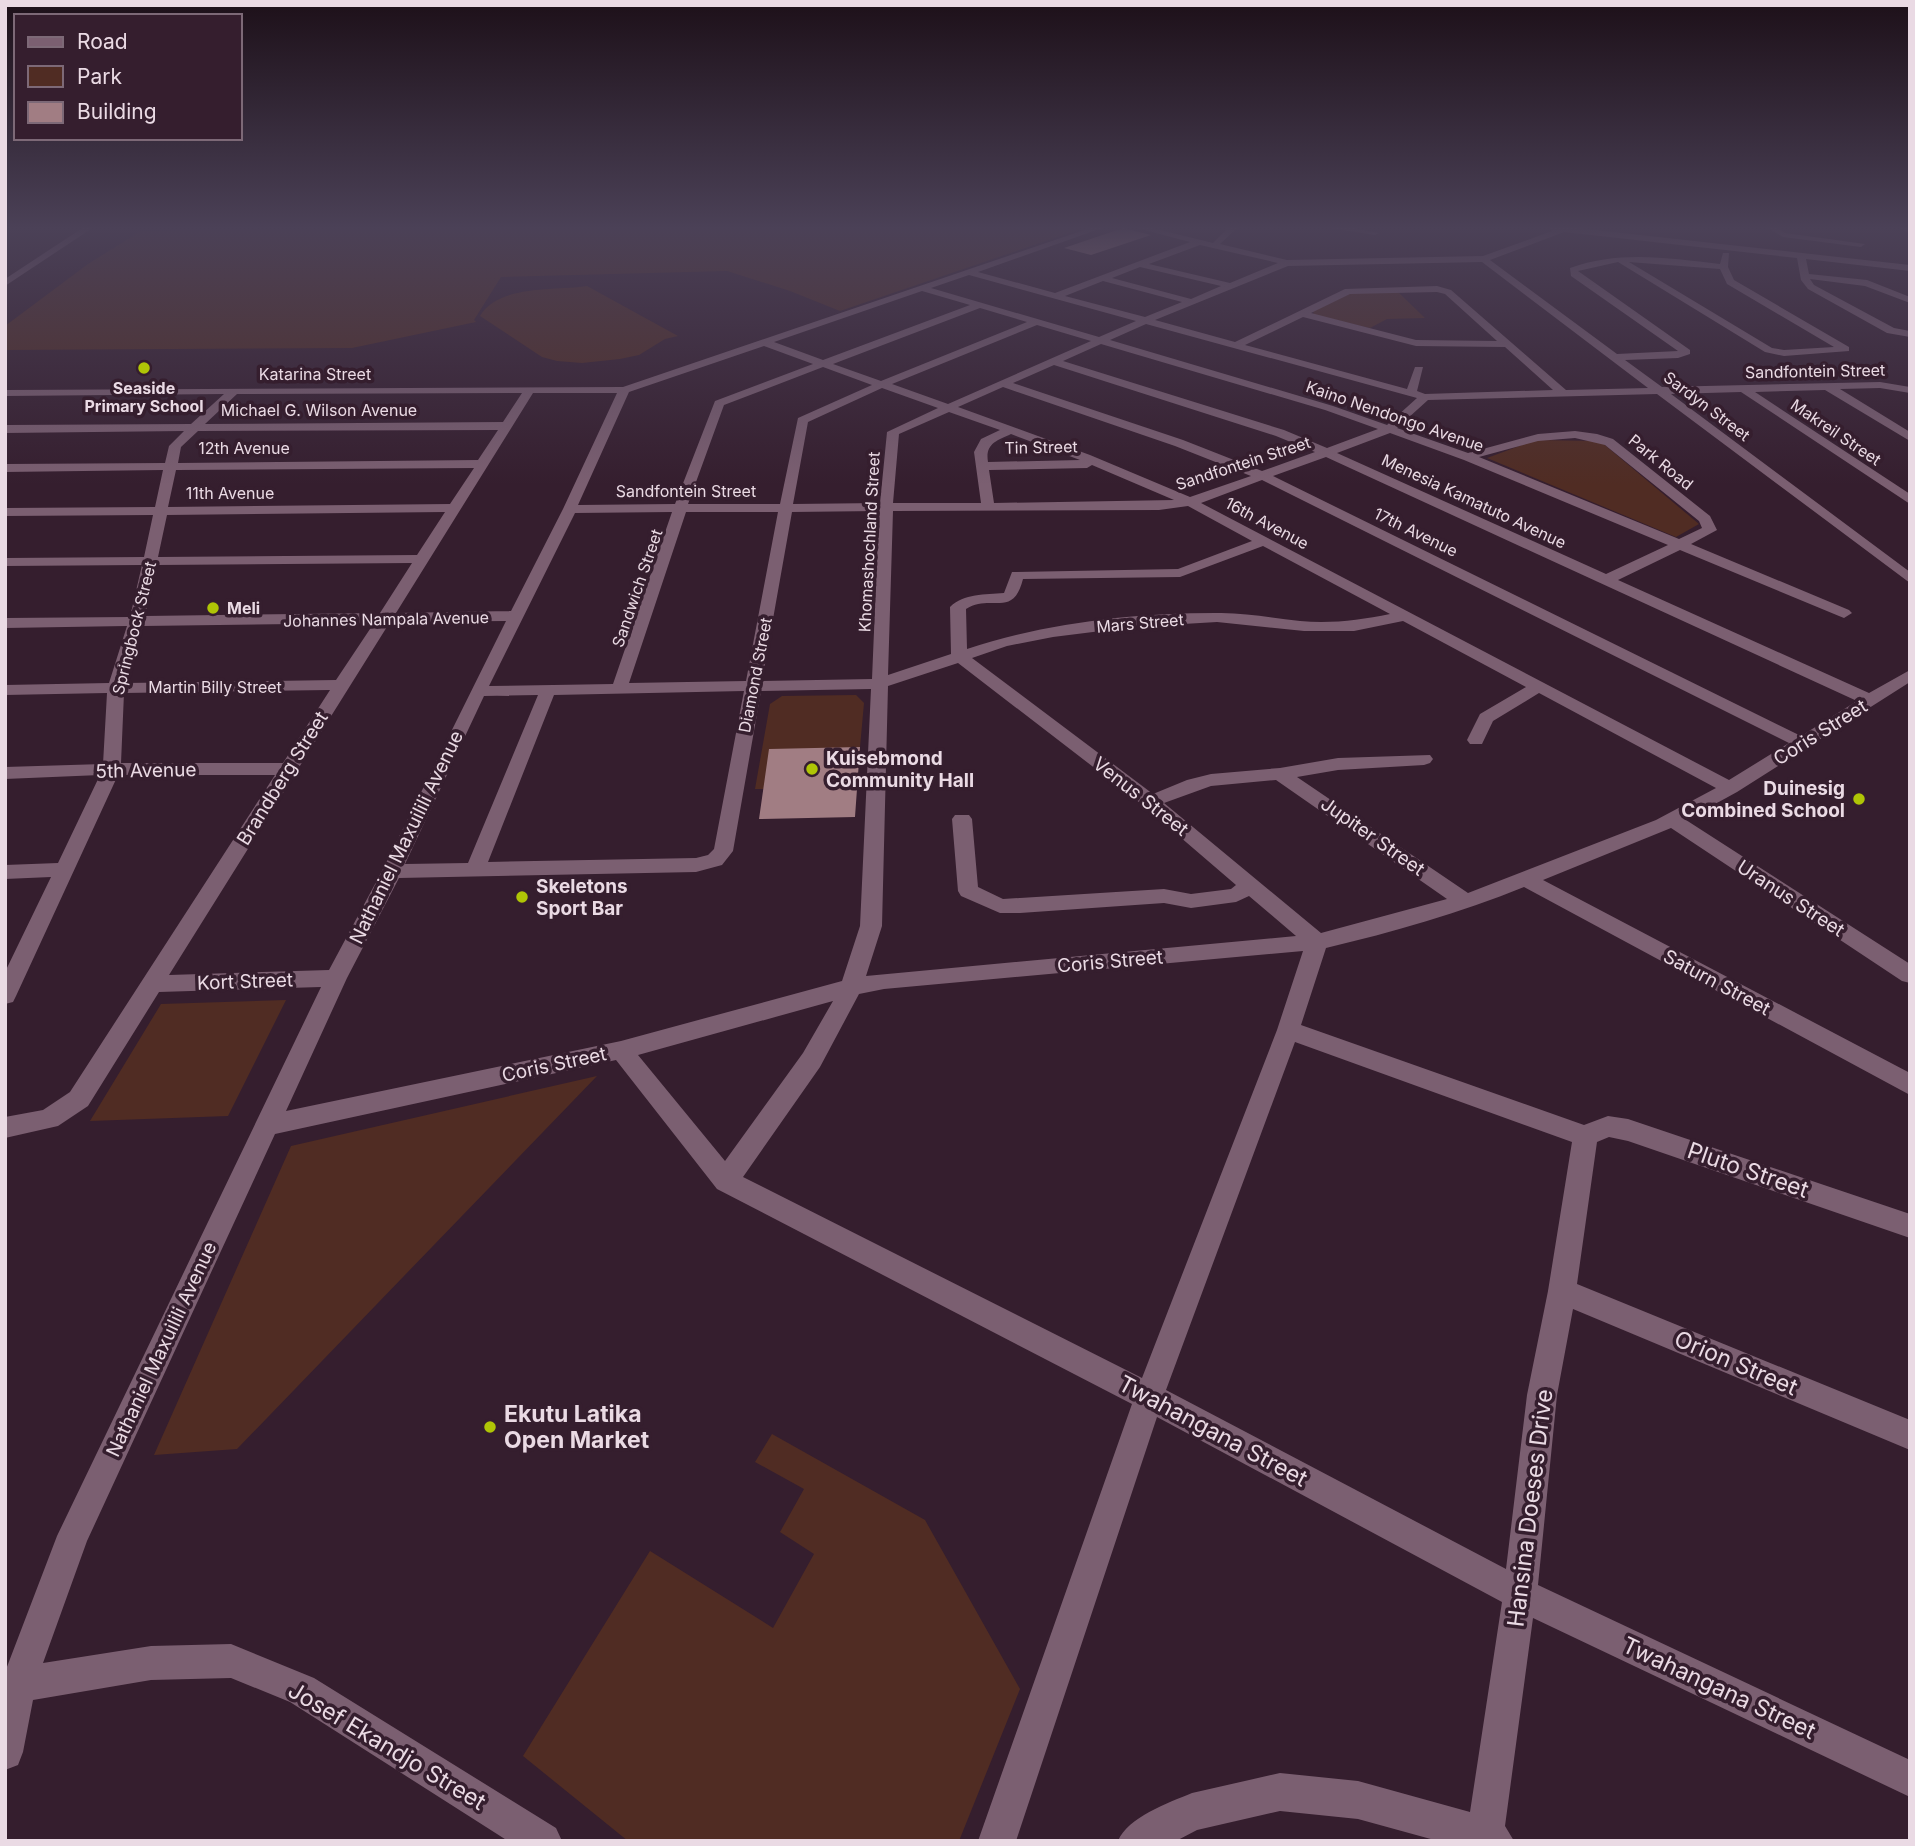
<svg xmlns="http://www.w3.org/2000/svg" width="1915" height="1846" viewBox="0 0 1915 1846" font-family="Inter,sans-serif">
<style>
.green{fill:#502c23}
.building{fill:#a17d83}
.lines{fill:none;stroke-linecap:round;stroke-linejoin:round}
.minor{fill:#7b5f71;fill-rule:evenodd}
.poi-dot{fill:#afc506;stroke:#351e2e;stroke-width:2.5}
.labels{text-anchor:middle;stroke-width:7;stroke-linejoin:round;paint-order:stroke}
.far-street-label{font-size:16px;fill:#eadae4;stroke:#351e2e}
.far-poi-label{font-size:16px;font-weight:bold;fill:#eadae4;stroke:#351e2e}
.street-label{font-size:19px;fill:#eadae4;stroke:#351e2e}
.poi-label{font-size:19px;font-weight:bold;fill:#eadae4;stroke:#351e2e;text-anchor:start}
.near-street-label{font-size:23px;fill:#eadae4;stroke:#351e2e}
.near-poi-label{font-size:23px;font-weight:bold;fill:#eadae4;stroke:#351e2e;text-anchor:start}
</style>
<rect width="100%" height="100%" fill="#351e2e"/>
<path class="green" d="M442,227h628l11,2 -241,82 -50,-20 -63,-20 -226,6 -27,43 2,2 -124,26 -347,2v-24l83,-62 53,-33z
M587,286l91,50 -13,3 -26,16 -19,4 -38,4 -25,-2 -15,-4 -62,-41c18,-32 78,-25 107,-30z
M1398,292l27,26 -38,1 -17,9 -56,-13 -1,-4 38,-18z
M1535,440l65,1 99,83 -23,13 -189,-79z
M856,695l8,8 -4,44 -96,42h-9l15,-85 12,-8z
M286,1000l-58,116 -138,5 71,-117z
M597,1076l-360,373 -83,6 137,-309z
M772,1434l153,86 95,169 -61,152h-331l-105,-85 127,-205 123,77 41,-74 -34,-22 24,-43 -49,-27z"/>
<path class="building" d="M1123,228l28,7 -60,20 -27,-7z
M860,747l-5,70 -96,2 10,-70z"/>
<g class="lines">
<path class="minor" d="M84,227h10l-89,59v-7z
M1093,227h12l-127,45 77,21 135,-51 -57,-15h15l65,16 16,-16h9l-18,17 67,16 196,-4 69,-25 -5,-4h21l342,38v6l-104,-12 3,15 58,6 43,17v6l-45,-17 -55,-7 4,6 80,43 16,3v6l-23,-4 -79,-44 -7,-9 -4,-22 -233,-26 -74,28 127,94 61,-3 -107,-75 -1,-8c49,-18 99,-10 150,-4l3,-11h6l-1,14 6,13 115,67v4l-65,5 -19,-4 -147,-90 -40,9 112,79v4l-12,4 -53,2 37,27 218,-5 30,5v6l-30,-5 -40,1 70,43v9l-85,-51 -70,2 155,102v10l-169,-112 -70,2 239,178v11l-253,-189 -229,6 -31,28 71,25 70,-19 37,-3 22,3 16,5 97,77 7,14 -26,14 158,66 3,3 -8,5 -5,-2 -159,-66 -62,30 251,113 41,-23v12l-173,110 -51,28 224,144v19l-8,-2 -231,-153 -128,52 367,193v22l-386,-208c-64,26 -131,45 -198,61l-25,77 283,100 24,-9 20,3 282,95v24l-282,-97 -19,-4 -12,5 -20,142 333,136v30l-337,-141 -16,86 -19,190 372,175v37l-377,-179 -28,208 9,15h-76l-80,-22 -78,-8 -83,19 -21,11h-58c10,-24 50,-38 74,-48l88,-20 78,8 112,31 32,-210 -345,-185 -141,424h-38l154,-437 -415,-215 -101,-129 -341,74 -188,407 -44,122 108,-17 80,-2 83,34 242,150 6,13h-54l-218,-139 -59,-24 -80,2 -118,20 -10,52 -5,13 -13,5v-98l52,-136 264,-549 -162,5 -71,114 -30,20 -53,12v-21l38,-7 27,-18 205,-317h-157l-102,221 -3,6 -8,2v-32l46,-95 -46,2v-14l53,-2 42,-88 -95,4v-12l98,-3 4,-71 -102,2v-10l104,-2 18,-57 -122,2v-10l125,-1 12,-52 -137,1v-8l139,-1 9,-42 -148,1v-8l150,-1 8,-37 -158,2v-8l160,-1 4,-17 15,-15 -179,2v-8l186,-1 33,-30 -219,2v-6l618,-3zM1200,245l78,18 -48,20 -81,-19zM1482,262l166,126 -82,2 -115,-100 -14,-4 -92,3 -110,53 -80,-22 133,-54zM1629,262l91,7 7,15 107,63 -50,3 -12,-2zM1140,267l81,19 -30,13 -79,-21zM969,275l167,46 -37,16 -168,-49zM1103,281l79,21 -37,15 -80,-21zM922,291l48,14 -147,55 -49,-18zM1437,292l8,2 52,47 -81,-1 -105,-27 39,-19zM980,308l47,14 -146,59 -48,-17zM1303,317l113,29 89,1 48,43 -128,4 -8,-3 6,-24h-8l-8,22 -162,-44zM1146,324l271,74 -30,27 -54,-19 -223,-66zM1037,325l54,16 -143,63 -56,-20zM1101,344l224,66 53,19 -51,19 -43,-18 -221,-69zM764,346l49,18 -98,37 -40,103 -97,1 51,-113zM1054,365l222,71 39,16 -53,19 -79,-31 -170,-57zM823,367l49,18 -74,33 -18,86h-92l36,-99zM1003,387l172,59 76,30 -61,21 -100,-42 -132,-48zM882,388l56,20 -51,24 -7,71 -87,1 15,-82zM522,393l-19,29 -298,2 32,-30zM533,393h84l-54,116 -52,102 -115,2zM949,412l51,18 -19,9 -7,13 7,51h-88l6,-69zM498,430l-20,30 -300,3 3,-16 17,-16zM1390,433l74,27 204,85 -62,29 -269,-121zM1011,434l69,26 -92,2c-3,-18 8,-21 23,-28zM1575,438l30,7 94,76 3,7 -23,11 -200,-82 59,-16zM1326,457l531,244 -56,35 -528,-260zM1092,465l82,35 -180,3 -5,-33 98,-2zM474,468l-24,36 -282,3 8,-37zM1262,480l527,263 -60,37 -528,-277zM1188,506l64,35 -74,28 -166,3 -8,21c-19,2 -40,0 -54,14l1,47 -63,21 5,-164 266,-1zM879,511l-7,168 -110,2 30,-169zM445,512l-28,43 -259,2 9,-42zM672,512l-59,172 -124,2 86,-173zM686,512h92l-32,169 -117,2zM1263,546l127,68c-30,6 -59,10 -90,7 -28,-3 -57,-9 -85,-8 -82,0 -170,10 -248,36l-1,-40c25,-16 47,10 57,-30l157,-2zM412,563l-32,50 -235,3 11,-51zM506,621l-124,250 -53,99 -160,5 221,-353zM1403,621l123,66 -46,27 -13,26 3,4h12l11,-23 46,-28 177,95 -60,32 -188,73 -171,-116 41,-7 86,-5 6,-2 3,-4 -3,-4 -92,3 -58,10 -69,6 -24,6 -34,14 -181,-136 35,-12 46,-9 80,-10 84,-5 87,9h50zM374,623l-38,57 -211,3 18,-57zM958,663l186,143 92,79 -5,4 -40,5 -27,-5 -161,10 -25,-12 -6,-68 -3,-4h-14l-3,4 6,72 3,5 39,17h20l144,-10 27,5 45,-6 13,-6 47,40 -430,40 16,-50 6,-240zM871,689l-11,237 -18,55 -221,60 -335,70 61,-133 52,-100 297,-6 26,-7 11,-14 28,-160zM330,690l-47,73h-162l3,-70zM744,691l-30,158 -6,6 -12,3 -208,4 66,-167zM538,695l-70,168 -63,1 79,-168zM1276,780l171,119 -126,34 -157,-130 47,-17zM1303,951l-26,79 -135,348 -399,-201 77,-110 39,-73 25,-5zM833,1001l-30,52 -78,108 -87,-106zM1295,1042l277,100 -24,149 -21,104 -21,174 -340,-179z
M1322,227h25l32,6 -4,2z
M1766,227h10l9,6 80,11 -4,3 -78,-10z
M1898,227l12,1v6z"/>
</g>
<linearGradient id="sky" x2="0" y2="1"><stop stop-color="#1d1019"/><stop offset="0.47" stop-color="#4b4157"/><stop offset="1" stop-color="#4b4157" stop-opacity="0"/></linearGradient>
<rect width="1915" height="485" fill="url(#sky)"/>
<g class="poi-dot">
<circle cx="144" cy="368" r="7"/>
<circle cx="213" cy="608" r="7"/>
<circle cx="812" cy="769" r="7"/>
<circle cx="1859" cy="799" r="7"/>
<circle cx="522" cy="897" r="7"/>
<circle cx="490" cy="1427" r="7"/>
</g>
<g class="labels">
<g class="far-street-label">
<text transform="translate(1815 371) rotate(-1)" y="6">Sandfontein Street</text>
<text x="315" y="380">Katarina Street</text>
<text transform="translate(1707 406) rotate(37)" y="6">Sardyn Street</text>
<text x="319" y="416">Michael G. Wilson Avenue</text>
<text transform="translate(1395 416) rotate(19)" y="6">Kaino Nendongo Avenue</text>
<text transform="translate(1836 432) rotate(34)" y="6">Makreil Street</text>
<text transform="translate(1041 447) rotate(-1)" y="6">Tin Street</text>
<text x="244" y="454">12th Avenue</text>
<text transform="translate(1661 462) rotate(39)" y="6">Park Road</text>
<text transform="translate(1243 463) rotate(-18)" y="6">Sandfontein Street</text>
<text x="686" y="497">Sandfontein Street</text>
<text x="230" y="499">11th Avenue</text>
<text transform="translate(1474 501) rotate(25)" y="6">Menesia Kamatuto Avenue</text>
<text transform="translate(1267 523) rotate(28)" y="6">16th Avenue</text>
<text transform="translate(1416 532) rotate(26)" y="6">17th Avenue</text>
<text transform="translate(869 542) rotate(-87)" y="6">Khomashochland Street</text>
<text transform="translate(637 588) rotate(-71)" y="6">Sandwich Street</text>
<text transform="translate(386 619) rotate(-1)" y="6">Johannes Nampala Avenue</text>
<text transform="translate(1140 623) rotate(-5)" y="6">Mars Street</text>
<text transform="translate(134 628) rotate(-76)" y="6">Springbock Street</text>
<text transform="translate(755 675) rotate(-79)" y="6">Diamond Street</text>
<text x="215" y="693">Martin Billy Street</text>
</g>
<g class="far-poi-label">
<text x="144" y="394">Seaside<tspan x="144" dy="18">Primary School</tspan></text>
<text x="227" y="614" text-anchor="start">Meli</text>
</g>
<g class="street-label">
<text transform="translate(1820 732) rotate(-32)" y="7">Coris Street</text>
<text transform="translate(146 770) rotate(-1)" y="7">5th Avenue</text>
<text transform="translate(282 778) rotate(-58)" y="7">Brandberg Street</text>
<text transform="translate(1141 796) rotate(38)" y="7">Venus Street</text>
<text transform="translate(1373 836) rotate(35)" y="7">Jupiter Street</text>
<text transform="translate(406 837) rotate(-64)" y="7">Nathaniel Maxuilili Avenue</text>
<text transform="translate(1791 898) rotate(33)" y="7">Uranus Street</text>
<text transform="translate(1110 961) rotate(-5)" y="7">Coris Street</text>
<text transform="translate(245 981) rotate(-2)" y="7">Kort Street</text>
<text transform="translate(1717 982) rotate(28)" y="7">Saturn Street</text>
<text transform="translate(554 1064) rotate(-12)" y="7">Coris Street</text>
<text transform="translate(161 1349) rotate(-65)" y="7">Nathaniel Maxuilili Avenue</text>
</g>
<g class="poi-label">
<text x="826" y="765">Kuisebmond<tspan x="826" dy="22">Community Hall</tspan></text>
<text x="1845" y="795" text-anchor="end">Duinesig<tspan x="1845" dy="22">Combined School</tspan></text>
<text x="536" y="893">Skeletons<tspan x="536" dy="22">Sport Bar</tspan></text>
</g>
<g class="near-street-label">
<text transform="translate(1748 1170) rotate(19)" y="8">Pluto Street</text>
<text transform="translate(1736 1363) rotate(23)" y="8">Orion Street</text>
<text transform="translate(1213 1431) rotate(28)" y="8">Twahangana Street</text>
<text transform="translate(1530 1508) rotate(-83)" y="8">Hansina Doeses Drive</text>
<text transform="translate(1719 1688) rotate(25)" y="8">Twahangana Street</text>
<text transform="translate(387 1746) rotate(31)" y="8">Josef Ekandjo Street</text>
</g>
<g class="near-poi-label">
<text x="504" y="1422">Ekutu Latika<tspan x="504" dy="26">Open Market</tspan></text>
</g>
</g>
<rect width="1915" height="1846" fill="none" stroke="#eadae4" stroke-width="14"/>
<rect x="14" y="14" width="228" height="126" fill="#351e2e" stroke="#7d6977" stroke-width="2"/>
<rect x="28" y="37" width="35" height="10" fill="#7b5f71" stroke="#7d6977" stroke-width="2"/>
<text x="77" y="49" font-size="21" fill="#eadae4">Road</text>
<rect x="28" y="66" width="35" height="21" fill="#502c23" stroke="#7d6977" stroke-width="2"/>
<text x="77" y="84" font-size="21" fill="#eadae4">Park</text>
<rect x="28" y="102" width="35" height="21" fill="#a17d83" stroke="#7d6977" stroke-width="2"/>
<text x="77" y="119" font-size="21" fill="#eadae4">Building</text>
</svg>
